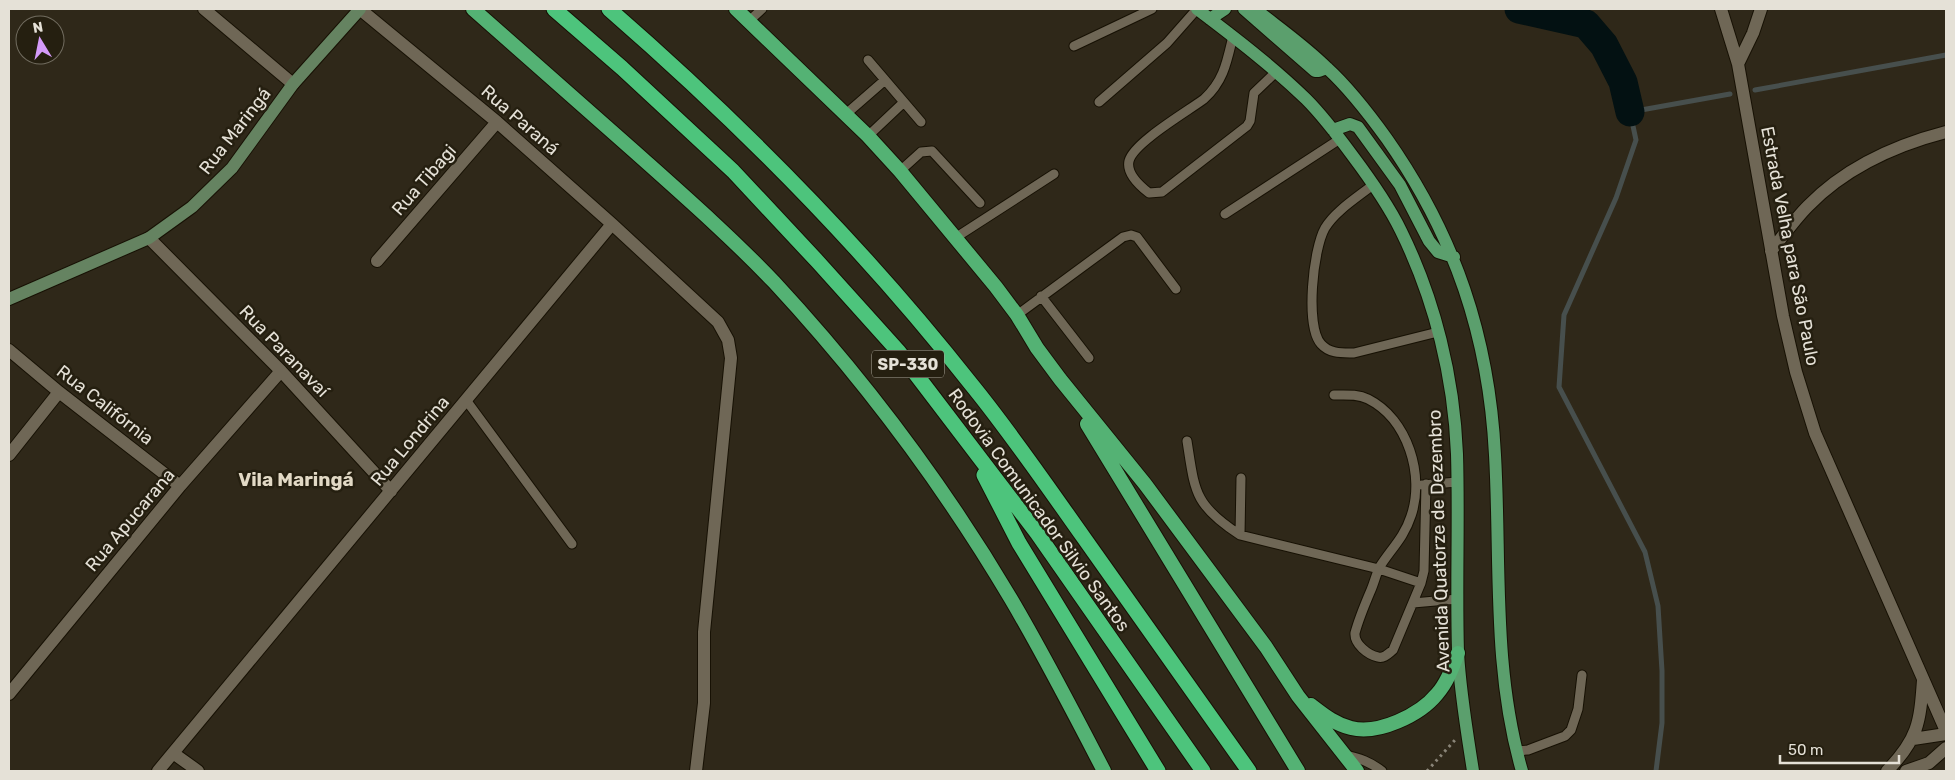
<svg xmlns="http://www.w3.org/2000/svg" width="1955" height="780" viewBox="0 0 1955 780" font-family="Rubik,sans-serif">
<style>
.lines{fill:none;stroke-linecap:round;stroke-linejoin:round}
.stream{stroke:#474f4d;stroke-width:5}
.river{stroke:#031112;stroke-width:29}
.service-casing{stroke:#171104;stroke-width:11}
.minor-casing{stroke:#171104;stroke-width:14}
.secondary-casing{stroke:#171104;stroke-width:14}
.primary-casing{stroke:#171104;stroke-width:14}
.trunk-casing{stroke:#171104;stroke-width:16}
.motorway-casing{stroke:#171104;stroke-width:17}
.path{stroke:#8a8578;stroke-width:3;stroke-dasharray:2.5 4;stroke-linecap:butt}
.service{stroke:#6f6756;stroke-width:9}
.minor{stroke:#6f6756;stroke-width:12}
.secondary{stroke:#658361;stroke-width:12}
.primary{stroke:#5b9f6d;stroke-width:12}
.trunk{stroke:#54b274;stroke-width:14}
.motorway{stroke:#4dc47c;stroke-width:15}
.labels{text-anchor:middle;stroke-width:5;stroke-linejoin:round;paint-order:stroke}
.shield{fill:#251f10;stroke:#aba79b;stroke-width:1}
.shield-label{font-size:16px;font-weight:bold;fill:#e5e1d7}
.street-label{font-size:18px;fill:#e5e1d7;stroke:#251f10}
.neighbourhood-label{font-size:19px;font-weight:bold;fill:#e2d9c5;stroke:#251f10}
</style>
<rect width="100%" height="100%" fill="#2f2819"/>
<g class="lines">
<path class="stream" d="M1755,90l191,-35
M1656,771l6,-48v-52l-4,-65 -13,-54 -86,-165 5,-72 52,-117 20,-58 -6,-28 100,-18"/>
<path class="river" d="M1519,9l67,15 18,21 19,37 7,30"/>
<g class="service-casing">
<path id="service" d="M749,21l13,-12
M1233,36c-6,25 -9,45 -29,63 -16,12 -71,44 -75,62 -3,13 11,25 20,32l13,-1 85,-66 3,-5 4,-28 22,-21
M1074,46l78,-37
M868,60l53,62
M1099,102l68,-59 30,-34
M846,114l39,-34
M868,136l36,-34
M900,171l21,-19 11,-1 48,52
M1374,184c-16,13 -39,27 -49,44 -12,21 -20,98 -4,116 9,10 21,9 33,9l84,-21
M1225,214l115,-75
M955,238l99,-64
M1041,296l48,62
M1017,315l106,-78 8,-2 6,2 39,52
M1334,395c12,0 24,-1 34,4 40,20 57,77 43,117 -7,22 -21,34 -32,52 -3,7 -5,15 -8,22 -6,14 -12,28 -16,43 -1,11 13,22 23,24 6,2 11,-4 15,-7l28,-67 3,-12 2,-87
M466,400l106,144
M1187,441c8,51 7,64 53,94
M1241,478l-1,57 139,34 42,14
M1422,485l35,-3
M1413,603l45,-4
M1516,751l12,-1 37,-14 6,-6 7,-21 4,-34
M1344,755c16,3 26,7 38,16"/>
</g>
<g class="minor-casing">
<path id="minor" d="M204,9l89,75
M1721,9l17,55 45,252 13,56 19,61 131,298
M361,10l136,112 115,102 106,98 10,18 3,18 -27,274v71l-8,68
M1738,64l15,-31 8,-24
M149,238l132,133 110,120
M1771,251c12,-15 24,-32 37,-45 37,-38 88,-61 138,-74
M377,261l120,-139
M9,350l50,42 121,94
M9,455l50,-63
M9,694l171,-208 101,-115
M1913,739l33,-5
M173,753l25,18
M158,771l454,-547
M1887,771c31,-32 33,-48 36,-91
M1906,771l23,-8 17,-15"/>
</g>
<g class="secondary-casing">
<path id="secondary" d="M9,299l140,-61 43,-31 40,-39 61,-84 67,-75"/>
</g>
<g class="primary-casing">
<path id="primary" d="M1197,9c37,28 75,57 109,90 17,17 32,37 46,56 18,24 36,49 49,76 34,69 53,147 56,223 2,66 -1,132 1,198 2,40 9,80 15,119
M1244,9l71,62h4l8,-3
M1255,9c24,19 50,37 72,59 23,21 42,46 60,71 68,97 102,198 108,316 6,106 -3,213 27,316
M1210,19l15,-10
M1333,130l17,-6 8,3 42,58 29,56 9,11 16,5"/>
</g>
<g class="trunk-casing">
<path id="trunk" d="M473,9c54,47 108,95 162,143 47,42 95,84 139,130 89,96 170,204 237,317 33,56 63,114 93,172
M736,9l132,127 32,35 96,116 21,28 20,33 23,31 85,105 121,163 32,49 59,75
M1087,424l211,347
M1311,705c13,10 24,19 40,23 27,7 69,-13 86,-34 10,-11 16,-27 21,-41"/>
</g>
<g class="motorway-casing">
<path id="motorway" d="M554,9l68,59 111,103 85,91 81,90 138,181 166,238
M609,9c131,114 254,238 362,375 40,49 76,102 113,154 55,77 110,155 165,233
M984,475l35,68 139,228"/>
</g>
<path class="path" d="M1427,771l28,-31"/>
<use href="#service" class="service"/>
<use href="#minor" class="minor"/>
<use href="#secondary" class="secondary"/>
<use href="#primary" class="primary"/>
<use href="#trunk" class="trunk"/>
<use href="#motorway" class="motorway"/>
</g>
<g class="labels">
<rect class="shield" x="872" y="350.5" width="72" height="27" rx="4"/>
<g class="shield-label">
<text x="908" y="370">SP-330</text>
</g>
<g class="street-label">
<text transform="translate(520 120) rotate(41)" y="6">Rua Paraná</text>
<text transform="translate(235 131) rotate(-52)" y="6">Rua Maringá</text>
<text transform="translate(424 180) rotate(-49)" y="6">Rua Tibagi</text>
<text transform="translate(1790 246) rotate(79)" y="6">Estrada Velha para São Paulo</text>
<text transform="translate(284 351) rotate(46)" y="6">Rua Paranavaí</text>
<text transform="translate(105 405) rotate(38)" y="6">Rua Califórnia</text>
<text transform="translate(410 441) rotate(-50)" y="6">Rua Londrina</text>
<text transform="translate(1039 510) rotate(54)" y="6">Rodovia Comunicador Silvio Santos</text>
<text transform="translate(130 520) rotate(-50)" y="6">Rua Apucarana</text>
<text transform="translate(1439 541) rotate(-92)" y="6">Avenida Quatorze de Dezembro</text>
</g>
<g class="neighbourhood-label">
<text x="296" y="486">Vila Maringá</text>
</g>
</g>
<rect width="1955" height="780" fill="none" stroke="#e5e1d7" stroke-width="20"/>
<g transform="translate(40 40) rotate(350)"><circle r="24" fill="#251f10" stroke="#726d60"/>
<path d="M0-4L9 19L0 12L-9 19Z" fill="#d59bfa"/>
<text y="-8" font-size="14" font-weight="bold" text-anchor="middle" fill="#e5e1d7">N</text>
</g>
<path d="M1780 755v8h119v-8" fill="none" stroke="#e5e1d7" stroke-width="2.5"/>
<text x="1788" y="755" font-size="15" fill="#e5e1d7" stroke="#251f10" stroke-width="4" paint-order="stroke">50 m</text>
</svg>
